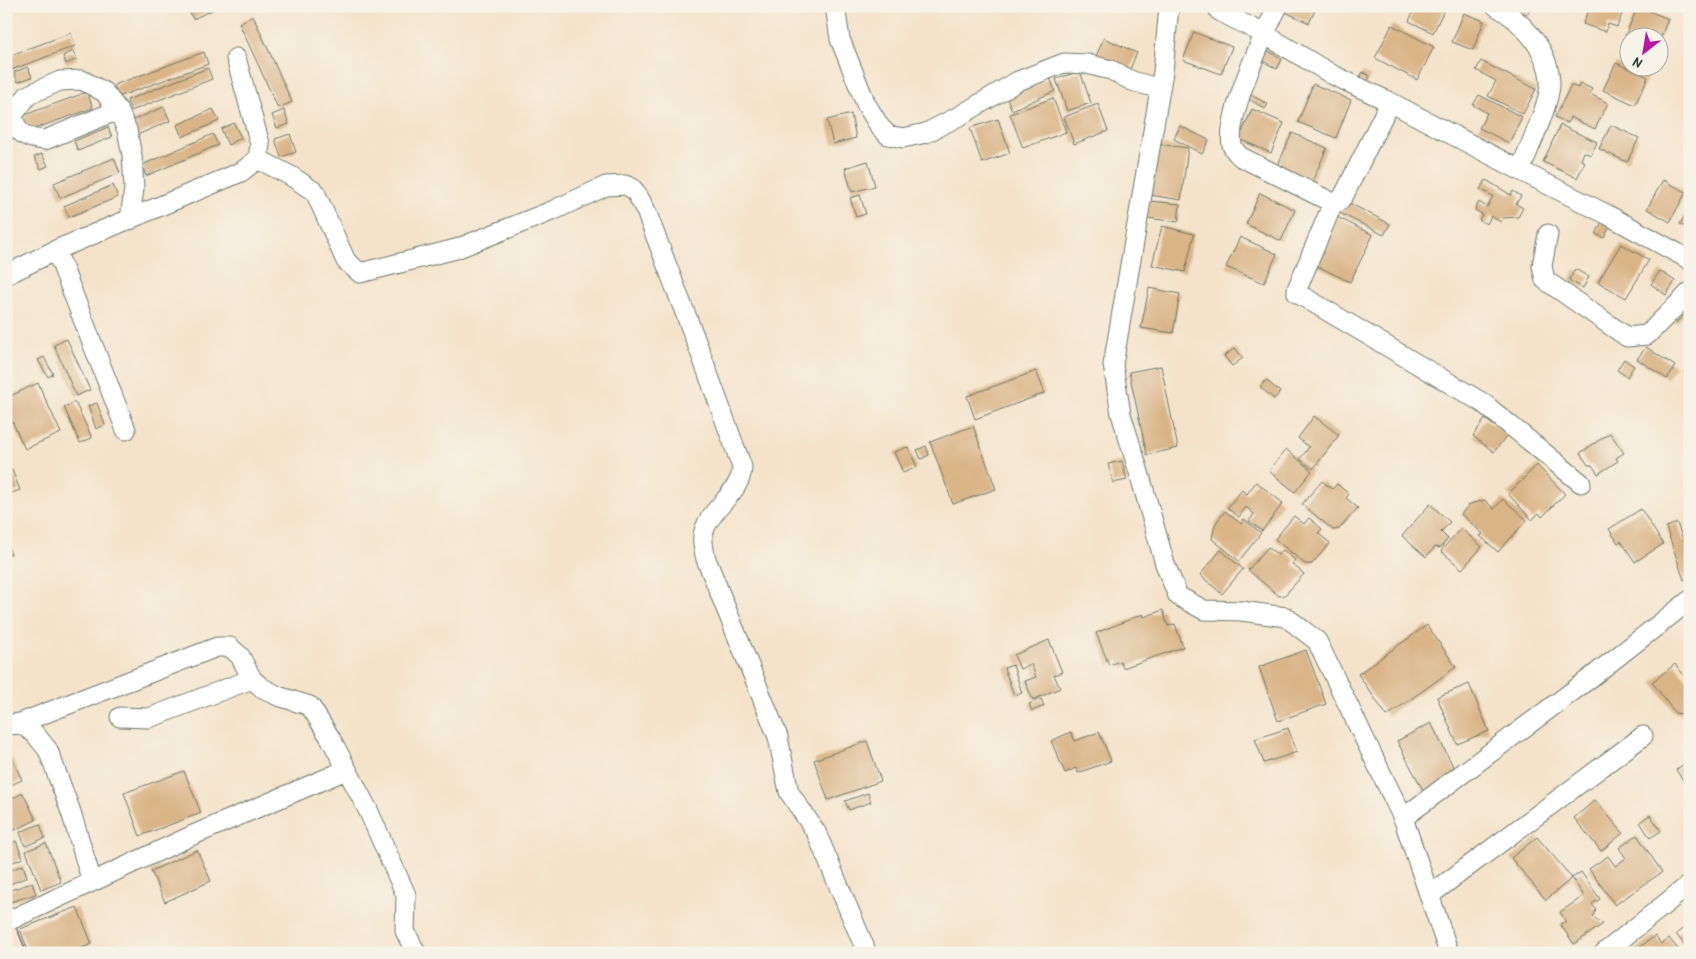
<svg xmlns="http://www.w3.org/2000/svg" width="1696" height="959" viewBox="0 0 1696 959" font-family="'Patrick Hand',sans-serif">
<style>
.building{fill:#d9b486}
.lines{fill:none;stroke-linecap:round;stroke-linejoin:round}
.street-casing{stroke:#6a7768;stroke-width:21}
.secondary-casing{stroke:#6a7768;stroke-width:29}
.street{stroke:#fff;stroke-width:19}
.secondary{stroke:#fde4d0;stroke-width:26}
</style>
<rect width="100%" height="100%" fill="#f7f3e8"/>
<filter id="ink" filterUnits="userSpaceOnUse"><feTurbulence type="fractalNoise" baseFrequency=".02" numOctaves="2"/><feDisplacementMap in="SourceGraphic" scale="10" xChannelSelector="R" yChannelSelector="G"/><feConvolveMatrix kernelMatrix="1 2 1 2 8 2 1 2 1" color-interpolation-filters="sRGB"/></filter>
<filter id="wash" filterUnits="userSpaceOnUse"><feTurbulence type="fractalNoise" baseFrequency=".0096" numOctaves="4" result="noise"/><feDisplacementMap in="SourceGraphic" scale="20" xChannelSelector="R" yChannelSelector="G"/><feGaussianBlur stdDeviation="1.12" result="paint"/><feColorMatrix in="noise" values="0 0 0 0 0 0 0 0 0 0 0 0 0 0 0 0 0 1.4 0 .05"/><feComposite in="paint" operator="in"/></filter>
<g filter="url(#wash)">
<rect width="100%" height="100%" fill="#f4e3ca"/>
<g id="blocks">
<path class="building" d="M198,6h23l-28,13 -4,-8z
M1283,6h34l-8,17 -28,-13z
M1416,6h30l-13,27 -24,-12z
M1503,6h28l-3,8z
M1584,6h41l-8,21 -9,-3 -2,8 -23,-8 5,-14 -5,-2z
M1638,6l30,13 -9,23 -1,-4h-28l-5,-2z
M1464,13l20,8 -11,29 -21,-8z
M253,16l39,86 -14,6 -39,-85z
M1392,25l42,22 -17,33 -42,-22z
M1194,32l38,15 -11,27 -38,-14z
M71,33l4,13 -69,26v-15z
M1104,38l33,15 -8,18 -33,-15z
M1265,49l17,10 -5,10 -18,-10z
M73,51l4,8 -11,5 -3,-8z
M204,52l4,12 -90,33 -4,-12z
M1481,61l55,28 -13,25 -35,-18 8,-15 -20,-11z
M1616,63l32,14 -13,28 -32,-15z
M28,67l4,10 -14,5 -4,-10z
M208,68l4,11 -81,32 -4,-11z
M1080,71l11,32 -24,8 -11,-32z
M1363,72l7,4 -4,8 -8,-4z
M1050,78l5,13 -43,19 -6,-14z
M1580,83l12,6 -2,5 18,9 -13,26 -25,-12 -2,6 -13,-6 16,-32 7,3z
M1313,84l38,16 -15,38 -38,-16z
M87,92l6,16 -65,23 -6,-15z
M1251,95l17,9 -3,5 -16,-10z
M1479,95l43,22 -13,26 -30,-15 8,-15 -14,-8z
M1053,98l13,34 -43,16 -13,-34z
M1098,104l10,27 -34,13 -10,-27z
M164,107l6,14 -33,14 -6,-14z
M213,109l6,12 -37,16 -5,-12z
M1252,109l32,14 -13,30 -32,-14z
M284,110l5,14 -12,4 -5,-13z
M851,114l5,24 -23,6 -6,-24z
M998,119l12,34 -28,10 -12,-35z
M234,123l7,15 -13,7 -7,-16z
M1560,125l37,17 -6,13 -7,-3 -3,8 4,2 -8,16 -34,-16z
M1611,125l28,13 -12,24 -28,-13z
M1180,126l29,14 -7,14 -28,-15z
M108,127l4,10 -34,14 -4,-10z
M1292,133l35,15 -15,34 -35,-15z
M213,134l5,11 -72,31 -4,-11z
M290,134l6,18 -15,5 -6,-18z
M1157,144l31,4 -7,52 -31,-5z
M42,154l6,12 -7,3 -7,-12z
M114,158l6,15 -60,25 -6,-15z
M868,161l7,25 -23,6 -7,-24z
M1486,180l25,15 2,-4 8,5 -5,8 7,4 -5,9 -15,1 -2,4 -10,-6 -4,8 -8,-4 3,-6 -7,-4 4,-8 8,5 6,-11 -13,-7z
M1663,180l23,12 -16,30 -23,-13z
M113,185l5,12 -49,20 -5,-11z
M1260,193l35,17 -14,31 -35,-17z
M860,195l6,19 -10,3 -6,-19z
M1149,201l31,3 -2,18 -31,-4z
M1345,201l45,23 -6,11 -44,-22z
M1690,207v22l-10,-5z
M1337,217l36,18 -23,47 -37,-18z
M1604,218l8,4 -8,16 -8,-4z
M1162,226l32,8 -9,38 -33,-7z
M1240,237l37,17 -13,29 -38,-16z
M1621,244l28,16 -23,38 -28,-16z
M1575,269l14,8 -6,11 -14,-8z
M1660,271l15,10 -9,14 -15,-11z
M1149,288l31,6 -7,39 -32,-5z
M1682,309l4,4 -10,10 -4,-4z
M67,339l23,51 -14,6 -22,-51z
M1646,347l29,19 -8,13 -30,-20z
M1235,348l8,10 -11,8 -8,-10z
M44,357l9,17 -5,3 -10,-17z
M1624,359l10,7 -7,11 -10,-7z
M1690,365v11l-6,-4z
M1161,366l17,82 -31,7 -18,-83z
M1036,371l9,22 -70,26 -8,-23z
M1266,380l14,12 -6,7 -14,-12z
M38,383l23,50 -36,16 -19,-41v-10z
M75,402l17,36 -12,5 -16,-36z
M97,403l8,22 -9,4 -8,-23z
M1314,416l25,19 -26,34 -13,-10 9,-12 -11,-9z
M1485,419l22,16 -13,17 -21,-16z
M973,426l23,63 -43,15 -23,-62z
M1610,433l14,20 -8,5 2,3 -20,13 -6,-9h-4l-8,-12z
M926,446l3,9 -8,4 -4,-9z
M908,447l9,20 -14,6 -9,-21z
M1286,449l26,22 -17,21 -26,-21z
M1122,461l5,19 -14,3 -5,-19z
M1537,465l28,29 -23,23 -3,-4 -7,7 -24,-26z
M12,470l8,20 -14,5v-23z
M1322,481l10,8 5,-5 12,10 -3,4 12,10 -19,21 -6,1 -31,-26z
M1256,482l27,21 -21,28 -13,-10 5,-7 -8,-7 -7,10 -12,-9 15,-18 5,4z
M1503,499l24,21 -29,32 -18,-16 3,-2 -22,-20 9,-10 15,-4 9,9z
M1430,504l20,18 -9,10 7,7 -8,9 -5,-1 -9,10 -24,-21z
M1641,509l22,35 -28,18 -14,-21 -3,2 -9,-14z
M1225,511l16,13 3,-5 17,14 -22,28 -27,-22 3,-15z
M1294,516l10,8 5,-6 13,11 -4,4 12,10 -18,21h-7l-30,-25z
M1677,523l13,36v17l-6,4 -18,-53z
M1461,528l21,19 -20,22 -21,-18z
M6,542l5,12 -5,1z
M1268,547l10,8 5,-5 12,10 -3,4 12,10 -19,21 -6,1 -31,-26z
M1221,550l22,19 -21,25 -22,-19z
M1163,610l5,16 7,-2 8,23 -60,21 -3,-7 -11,4 -13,-32 47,-19 1,3z
M1427,625l29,42 -69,49 -29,-42z
M1049,640l13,32 -8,3 6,13 -27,12 -8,-19 11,-4 -5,-13 -11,5 -6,-14z
M1306,650l20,54 -48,17 -19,-54z
M1675,664l15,19 -1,32 -14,-2 -23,-31z
M1013,665l9,28 -8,2 -10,-27z
M1469,684l20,47 -32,13 -20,-47z
M1041,699l3,7 -12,5 -3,-7z
M1431,723l26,51 -33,18 -27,-51z
M1288,728l9,24 -33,11 -9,-24z
M1071,732l4,9 24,-9 12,29 -33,12 -2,-5 -11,5 -14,-32z
M867,741l14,40 -53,19 -14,-40z
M6,745l16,35 -16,7z
M1690,759v26l-2,2 -12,-17z
M184,771l17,42 -61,23 -16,-43z
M23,793l13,27 -30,14v-33z
M868,793l3,9 -22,8 -4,-9z
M1595,800l28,33 -22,18 -27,-33z
M1650,815l11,16 -11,7 -10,-16z
M40,824l5,14 -20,8 -5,-14z
M1637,835l25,37 -47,33 -26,-36 19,-13 7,10 11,-8 -7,-10z
M1537,837l35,41 -26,22 -35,-42z
M16,841l7,17 -17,7v-20z
M46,843l15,39 -20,8 -15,-39z
M197,850l14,31 -46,21 -14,-31z
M23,865l4,12 -19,8 -2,-13z
M1581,872l19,27 -8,5 4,6 -3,7 10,7 -29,20 -14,-20 6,-3 -6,-9 24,-16 -12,-18z
M32,883l4,11 -26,8 -3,-11z
M77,907l15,37 -22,9h-41l-9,-24z
M1689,924l1,1v27l-14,-18z
M1655,936l6,8 8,-6 12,15h-47l-1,-1z"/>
</g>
</g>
<g filter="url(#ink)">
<use href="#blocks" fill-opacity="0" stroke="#6a7768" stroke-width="1"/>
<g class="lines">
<g class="street-casing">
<path id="street" d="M835,6l5,33 26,65 14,23 8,8 15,3 23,-5 35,-18 57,-34 46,-18 23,1 24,6 21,11 28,8
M1169,6l-6,66 -50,293 8,49 17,55 27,95 13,32 26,14 37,1 45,6 31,24 86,177 46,135
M1278,6c-14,28 -52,109 -46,139 1,5 5,8 9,12l92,46c6,0 7,-3 11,-8l46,-93
M1496,6c26,15 53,44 54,76 1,20 -22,68 -30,88
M1219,11l45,23 69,41 57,27 143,75 75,38 82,45
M118,110l-73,30c-18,-1 -29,-6 -32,-25l15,-20 32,-14 22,-1 22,12 14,18 9,20 5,25 2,33 -4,32
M258,159l33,17 24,16 31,69 14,12 96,-24 98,-39 52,-24 19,-1 7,3 5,6 9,17 53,138 43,118c0,25 -31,40 -38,64 -3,9 0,19 2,28l72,178 11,55 27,40 51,121
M1333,203l-36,86v4l186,110 98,80
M1548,234l-6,32 3,14 82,57 20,-2 43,-43
M56,250l70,180
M6,275l50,-25 185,-78 17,-13 2,-15 -24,-86
M120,717l29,1 103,-39 9,8 17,9 32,10 21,33 37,71 38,85 -1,36 11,22
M20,723l197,-76h13l10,9 12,23
M6,725l14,-2 15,11 13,16 23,62 21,70
M1403,818l186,-139 101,-79
M1430,895l213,-159
M6,922l185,-86 155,-66
M1604,953l86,-69"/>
</g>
<g class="secondary-casing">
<path id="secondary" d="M6,938l6,15"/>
</g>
<use href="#street" class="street"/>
<use href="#secondary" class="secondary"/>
</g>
</g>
<rect width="1696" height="959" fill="none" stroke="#f7f3e8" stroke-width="25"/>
<g transform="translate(1644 52) rotate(211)"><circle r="24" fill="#f7f3e8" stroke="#a1aaa0"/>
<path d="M0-4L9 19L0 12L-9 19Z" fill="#b5179e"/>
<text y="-8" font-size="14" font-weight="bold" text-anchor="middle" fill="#1f3d34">N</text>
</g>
</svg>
